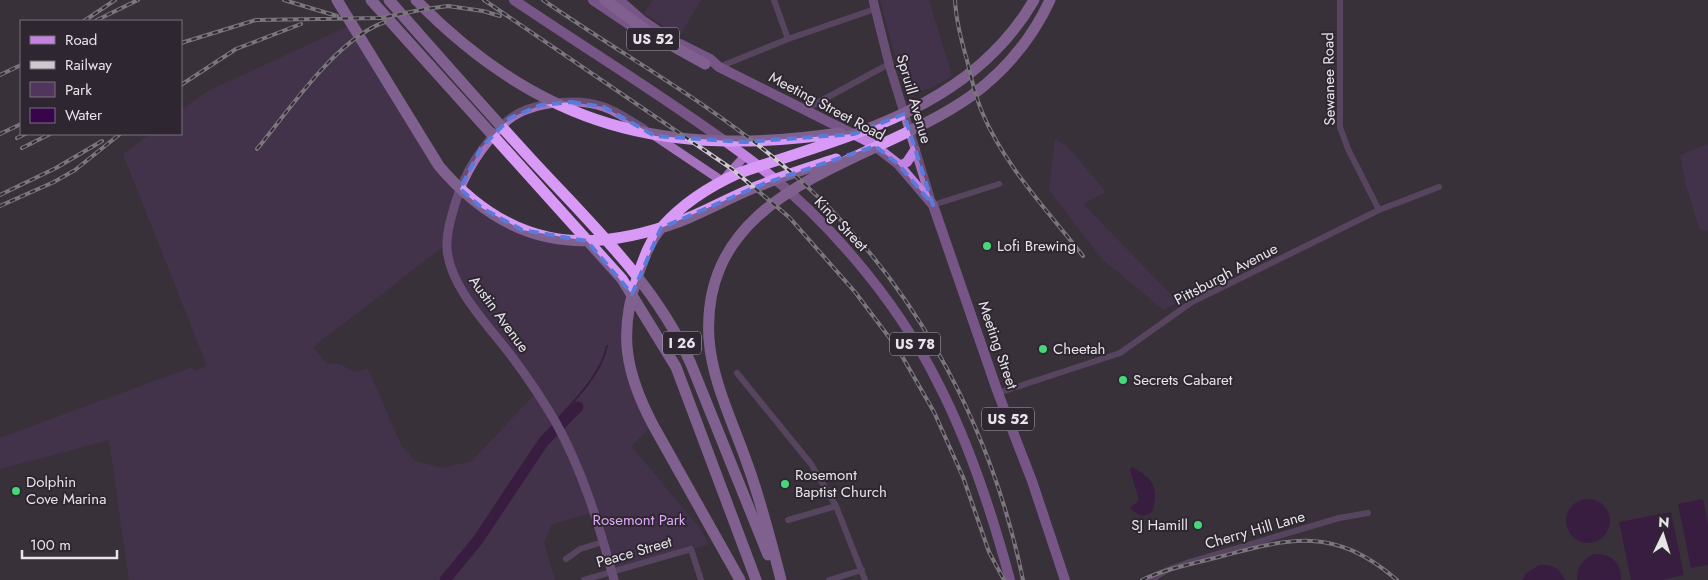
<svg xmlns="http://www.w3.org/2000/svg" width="1708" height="580" viewBox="0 0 1708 580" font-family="Jost,sans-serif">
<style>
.green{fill:#50355d;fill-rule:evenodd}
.water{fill:#38054b}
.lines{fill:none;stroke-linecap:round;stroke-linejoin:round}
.stream{stroke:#38054b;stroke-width:2}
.river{stroke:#38054b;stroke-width:11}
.street{stroke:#7d5d8c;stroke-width:6}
.secondary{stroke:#a572bd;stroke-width:9}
.primary{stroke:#c482e3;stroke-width:10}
.highway{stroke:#d89af6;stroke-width:11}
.rail-casing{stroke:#cdc9cf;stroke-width:4}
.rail{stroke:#2e2731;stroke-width:2;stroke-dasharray:5.5;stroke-linecap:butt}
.marked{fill:none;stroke:#5a7bdd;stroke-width:4;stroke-dasharray:10 6;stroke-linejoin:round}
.poi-dot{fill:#46d779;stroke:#2e2731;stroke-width:2}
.labels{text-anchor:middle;stroke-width:4;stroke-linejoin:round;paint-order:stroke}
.shield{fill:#2e2731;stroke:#b0abb2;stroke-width:1}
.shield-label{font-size:14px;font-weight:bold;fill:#e8e4ea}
.street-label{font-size:15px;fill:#e8e4ea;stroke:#2e2731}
.poi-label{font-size:15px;fill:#e8e4ea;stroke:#2e2731;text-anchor:start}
.park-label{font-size:15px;fill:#dda9f6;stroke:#2e2731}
</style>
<rect width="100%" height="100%" fill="#38313b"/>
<path class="green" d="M653,0h48l-22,37 -35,-24z
M880,0h49l23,76 -20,12 -27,6z
M353,24l86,142 70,58 79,18 44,52 -6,45 27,86 -22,21 68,81 10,17 -97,28 -18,-60 -42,12 -8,19 11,37h-426l-20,-140 -109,29v-31l192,-71 2,4 13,-5 -84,-212 27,-20h31v-24l25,-18zM448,243l10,40 79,109 -65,69 -29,7 -28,-7 -14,-16 -33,-76 -14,3 -14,-8h-13l-14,-17z
M1055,138l13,9 38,45 -23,12 95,98 -14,8 -61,-50 -54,-70z
M1708,144v88l-9,-4 -13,-43 -6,-30z"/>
<path class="water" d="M1132,467c21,11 28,21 20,45 -10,7 -13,3 -22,-4l9,-8 -9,-30z
M1566 521a22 22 0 1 1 44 0a22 22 0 1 1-44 0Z
M1703,499l5,25v41l-17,3 -13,-64z
M1671,512l13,63 -23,5h-30l-12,-58z
M1594,554c17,-1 28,9 27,26h-44c-1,-13 6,-21 17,-26z
M1539,565c12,-1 21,3 26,15h-43l4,-7z"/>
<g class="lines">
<path class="stream" d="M557,420c19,-21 44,-46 50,-74
M448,580l67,-104 39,-52"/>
<path class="river" d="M445,580l33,-40 66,-99 34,-34"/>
<path class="street" d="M774,0l14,39
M1340,0v127l8,22 31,61
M719,67l69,-28 87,-30
M806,109l83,-45
M933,205l66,-21
M737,373l74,91 25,42 29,74
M998,393l122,-40 72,-51 187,-92 60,-23
M788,520l48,-14
M566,559l14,-10 23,-7
M584,580l107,-31 10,31
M829,580l33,-10
M1151,580l16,-10 20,-7 152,-45 29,-5"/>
<path class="secondary" d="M873,0l16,64 43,140
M655,136l67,45 23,-25
M614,580c-15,-55 -31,-109 -59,-159 -13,-22 -27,-43 -42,-63 -23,-31 -63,-70 -66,-109 -1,-15 4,-31 8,-45 10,-33 26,-56 49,-80 21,-22 72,-27 100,-17 14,5 28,15 40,22"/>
<path class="primary" d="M514,0c77,52 156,100 230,155 78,57 151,142 194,228 32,62 54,130 72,197
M593,0l40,27
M619,0l24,21 22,15
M680,44l30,15 9,8 152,76 27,21 35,41 65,188 34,88 33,99
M900,166l7,-4 8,-12"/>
<path class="highway" d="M337,0l102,166c69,81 145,91 242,55 28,-11 55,-27 83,-37 23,-10 48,-17 72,-25
M371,0l251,279 54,88 80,213
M389,0c47,53 94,107 142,159 58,63 125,125 160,205l77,191
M416,0c125,128 250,158 424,133
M605,0l46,34 54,30
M740,580l-87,-155c-28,-53 -35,-93 -15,-150 6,-17 12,-35 24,-48 22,-25 48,-41 77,-54 111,-38 232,-64 295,-173
M781,580c-10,-39 -20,-79 -34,-117 -14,-40 -35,-82 -38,-124 -10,-155 166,-174 262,-243 34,-25 61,-57 79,-96"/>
<g class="rail-casing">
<path id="rail" d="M284,0l53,16
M484,0l248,169 57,48 66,75 43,57 36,63 29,65 26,75 15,28
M543,0c78,54 163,101 236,162 128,105 211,257 244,418
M955,0c1,20 6,40 12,60 4,17 8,35 15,52 22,53 65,98 101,144
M97,20l41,-20
M84,21l31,-21
M181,43l75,-23 125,-2 44,-9 23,-3 35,5 17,5
M0,75l21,-10
M181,85l55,-36 65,-25
M0,134l21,-10
M17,138l8,-4
M22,148l28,-14
M257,149c33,-40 79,-110 128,-127
M0,195l56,-27 46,-27
M0,206l54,-24 21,-12 45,-36
M1142,580c23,-11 49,-16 73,-22 75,-20 118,-33 182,22"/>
</g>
<use href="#rail" class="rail"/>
</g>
<path d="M0 0H1708V580H0ZM571,102l33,5 51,29 89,6 110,-8 50,-20 29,91 -35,-41 -23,-18 -112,38 -102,44 -29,66 -45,-53 -65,-11 -40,-22 -22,-19 21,-41 29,-30 31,-13z" fill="#38313b" fill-opacity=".55" fill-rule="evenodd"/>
<path class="marked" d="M571,102l33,5 51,29 89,6 110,-8 50,-20 29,91 -35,-41 -23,-18 -112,38 -102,44 -29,66 -45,-53 -65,-11 -40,-22 -22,-19 21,-41 29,-30 31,-13z"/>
<g class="poi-dot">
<circle cx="987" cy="246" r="5"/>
<circle cx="1043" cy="349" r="5"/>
<circle cx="1123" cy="380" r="5"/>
<circle cx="785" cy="484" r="5"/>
<circle cx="16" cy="491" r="5"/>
<circle cx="1198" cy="525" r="5"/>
</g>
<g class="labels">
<g class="shield">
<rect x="627" y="27.5" width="52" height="23" rx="4"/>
<rect x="663" y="331.5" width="38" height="23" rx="4"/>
<rect x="890" y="332.5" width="50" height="23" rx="4"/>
<rect x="982" y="407.5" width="52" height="23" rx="4"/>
</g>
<g class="shield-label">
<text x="653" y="44">US 52</text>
<text x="682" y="348">I 26</text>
<text x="915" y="349">US 78</text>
<text x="1008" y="424">US 52</text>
</g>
<g class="street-label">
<text transform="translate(1329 79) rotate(-91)" y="5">Sewanee Road</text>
<text transform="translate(914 99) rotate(74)" y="5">Spruill Avenue</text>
<text transform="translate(827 106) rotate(28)" y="5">Meeting Street Road</text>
<text transform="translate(841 224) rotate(46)" y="5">King Street</text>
<text transform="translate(1226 274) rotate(-28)" y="5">Pittsburgh Avenue</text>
<text transform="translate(499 314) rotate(54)" y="5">Austin Avenue</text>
<text transform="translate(998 345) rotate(71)" y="5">Meeting Street</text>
<text transform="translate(1255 530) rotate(-16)" y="5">Cherry Hill Lane</text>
<text transform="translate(634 552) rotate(-16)" y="5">Peace Street</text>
</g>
<g class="poi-label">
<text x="997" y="251">Lofi Brewing</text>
<text x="1053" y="354">Cheetah</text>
<text x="1133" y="385">Secrets Cabaret</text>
<text x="795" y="480">Rosemont<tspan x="795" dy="17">Baptist Church</tspan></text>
<text x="26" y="487">Dolphin<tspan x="26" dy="17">Cove Marina</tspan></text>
<text x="1188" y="530" text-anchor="end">SJ Hamill</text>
</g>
<g class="park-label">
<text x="639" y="525">Rosemont Park</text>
</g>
</g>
<rect x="20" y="20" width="162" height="115" fill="#2e2731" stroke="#78737b"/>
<rect x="30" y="36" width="25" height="8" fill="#c482e3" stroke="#78737b"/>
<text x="65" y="45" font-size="15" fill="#e8e4ea">Road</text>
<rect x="30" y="61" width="25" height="8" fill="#cdc9cf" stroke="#78737b"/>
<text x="65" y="70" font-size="15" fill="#e8e4ea">Railway</text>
<rect x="30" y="82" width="25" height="15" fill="#50355d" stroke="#78737b"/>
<text x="65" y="95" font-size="15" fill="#e8e4ea">Park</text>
<rect x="30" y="108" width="25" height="15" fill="#38054b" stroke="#78737b"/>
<text x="65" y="120" font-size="15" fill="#e8e4ea">Water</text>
<g transform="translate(1663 535) rotate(4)" stroke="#2e2731" stroke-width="4" paint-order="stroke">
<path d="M0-4L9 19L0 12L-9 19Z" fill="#e8e4ea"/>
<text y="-8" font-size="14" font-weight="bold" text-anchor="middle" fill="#e8e4ea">N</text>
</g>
<path d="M22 550v8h95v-8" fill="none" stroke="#e8e4ea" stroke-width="2.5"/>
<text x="30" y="550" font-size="15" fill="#e8e4ea" stroke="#2e2731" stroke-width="4" paint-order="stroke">100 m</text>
</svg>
